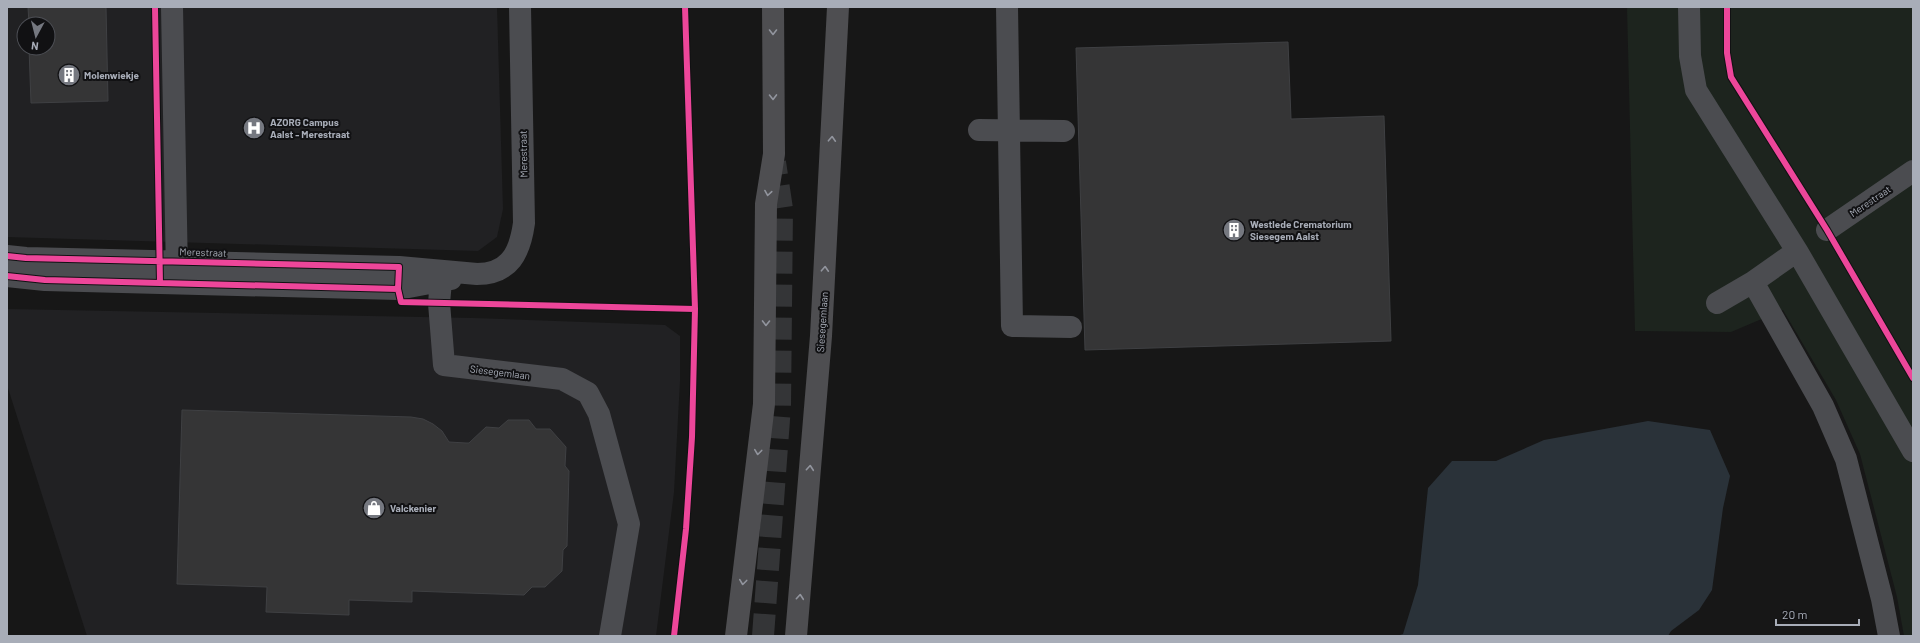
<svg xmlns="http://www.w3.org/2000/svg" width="1920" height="643" viewBox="0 0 1920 643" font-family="Barlow,sans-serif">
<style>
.built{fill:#212123;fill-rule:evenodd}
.green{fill:#1d241e}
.water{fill:#2a3239}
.building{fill:#353536;stroke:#3f4043}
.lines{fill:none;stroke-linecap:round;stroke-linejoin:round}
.highway-tunnel{stroke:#343537;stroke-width:22;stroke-dasharray:22 11;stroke-linecap:butt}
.minor{stroke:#4b4c50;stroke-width:22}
.highway{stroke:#4e4e51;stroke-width:22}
.cycleway-casing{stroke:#111113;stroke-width:8}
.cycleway{stroke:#ed469a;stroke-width:6}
.oneway{stroke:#92959e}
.labels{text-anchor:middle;stroke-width:4;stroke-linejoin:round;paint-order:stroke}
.poi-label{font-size:10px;font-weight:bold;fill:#a8adb8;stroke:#111113;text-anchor:start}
.street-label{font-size:10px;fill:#a8adb8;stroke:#111113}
</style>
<rect width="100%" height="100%" fill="#171717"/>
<path class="built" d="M7,7h490l6,202 -6,28 -19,14 -471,-14zM24,24h24v24h-24z
M7,309l466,9 192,7 15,11v45l-6,111 -18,144h-569l-80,-251z"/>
<path class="green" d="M1627,7h286v629h-9l-7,-39 -37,-143 -24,-54 -53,-90 -52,22 -96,-1z"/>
<path class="water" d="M1648,421l62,9 20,46 -7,32 -11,82 -13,20 -28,21 -3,5h-271l6,-2 15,-49 10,-97 24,-27h44l48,-21z"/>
<path class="building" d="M28,7h78l2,94 -77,2 -2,-55h19v-24h-19z
M1288,42l3,77 93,-3 7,225 -306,9 -9,-302z
M182,410l229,7 12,2 10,5 9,7 7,11 17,1h3l17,-16 13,1 9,-8h21l7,9h14l16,18 -1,19 4,5 -2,75 -4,4 -1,21 -17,16h-13l-8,8 -112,-4v11l-63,-2v15l-83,-3 1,-25 -90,-3z"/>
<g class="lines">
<path class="highway-tunnel" d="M763,636l17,-230 2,-197 -7,-47"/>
<path class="minor" d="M172,7l5,267
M1007,7l5,319 59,1
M1689,7l1,49 6,34 101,161 116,200
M979,130l85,1
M1827,230l86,-59
M7,256l19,2 373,9 78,7c33,0 43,-22 47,-51l-4,-216
M442,271l-3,32 5,62 118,14 26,14 11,21 30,110 -19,112
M7,276l38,4 353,9 53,-10
M1753,282l70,124 23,53 36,140 7,37
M1717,303l36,-21 44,-31"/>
<path class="highway" d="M736,636l28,-232 2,-200 8,-50 -1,-147
M796,636l25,-300 17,-329"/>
<g class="cycleway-casing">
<path id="cycleway" d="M155,7l5,276
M1727,7v46l4,24 96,153 86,148
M7,256l19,2 373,9 -1,22 3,13 294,7
M7,276l38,4 353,9
M674,636l12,-107 6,-92 3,-128 -10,-302"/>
</g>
<use href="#cycleway" class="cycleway"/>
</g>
<defs><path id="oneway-chevron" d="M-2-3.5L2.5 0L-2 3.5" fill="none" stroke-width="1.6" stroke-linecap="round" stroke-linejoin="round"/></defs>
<g class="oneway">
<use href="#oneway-chevron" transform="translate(773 32) rotate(90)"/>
<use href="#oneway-chevron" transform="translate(773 97) rotate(89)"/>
<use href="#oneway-chevron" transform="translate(832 139) rotate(-87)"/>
<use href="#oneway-chevron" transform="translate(768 193) rotate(99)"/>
<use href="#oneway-chevron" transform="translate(825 269) rotate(-87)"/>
<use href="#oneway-chevron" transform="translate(766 323) rotate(91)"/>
<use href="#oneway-chevron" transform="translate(758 452) rotate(97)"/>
<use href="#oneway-chevron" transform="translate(810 468) rotate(-85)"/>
<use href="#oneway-chevron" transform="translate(743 582) rotate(97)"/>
<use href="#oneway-chevron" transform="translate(800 597) rotate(-85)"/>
</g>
<defs>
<g id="building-disc" transform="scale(1.15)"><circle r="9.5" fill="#757880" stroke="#111113"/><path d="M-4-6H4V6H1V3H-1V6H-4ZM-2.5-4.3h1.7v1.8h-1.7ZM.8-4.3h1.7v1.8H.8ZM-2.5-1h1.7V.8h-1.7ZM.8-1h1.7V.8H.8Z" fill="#fff"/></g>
<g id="hospital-disc" transform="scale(1.15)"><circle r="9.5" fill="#757880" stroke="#111113"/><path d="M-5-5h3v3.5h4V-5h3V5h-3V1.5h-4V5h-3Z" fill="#fff"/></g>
<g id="shop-disc" transform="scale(1.15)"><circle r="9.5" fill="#757880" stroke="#111113"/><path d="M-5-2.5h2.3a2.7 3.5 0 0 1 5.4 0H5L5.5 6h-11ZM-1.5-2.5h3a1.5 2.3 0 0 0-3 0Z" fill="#fff"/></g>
</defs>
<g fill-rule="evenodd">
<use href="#building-disc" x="69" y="75"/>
<use href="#hospital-disc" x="254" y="128"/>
<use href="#building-disc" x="1234" y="230"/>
<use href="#shop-disc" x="374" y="508"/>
</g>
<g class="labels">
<g class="poi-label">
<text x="84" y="79">Molenwiekje</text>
<text x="270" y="126">AZORG Campus<tspan x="270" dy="12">Aalst - Merestraat</tspan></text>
<text x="1250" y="228">Westlede Crematorium<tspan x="1250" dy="12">Siesegem Aalst</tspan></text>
<text x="390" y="512">Valckenier</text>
</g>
<g class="street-label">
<text transform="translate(523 154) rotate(-91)" y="4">Merestraat</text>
<text transform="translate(1870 201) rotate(-34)" y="4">Merestraat</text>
<text transform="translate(203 252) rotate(2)" y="4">Merestraat</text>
<text transform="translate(822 322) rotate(-86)" y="4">Siesegemlaan</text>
<text transform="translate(500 372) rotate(7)" y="4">Siesegemlaan</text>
</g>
</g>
<rect width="1920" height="643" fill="none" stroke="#a8adb8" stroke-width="16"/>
<g transform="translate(36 36) rotate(187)"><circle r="19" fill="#111113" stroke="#4d4f55"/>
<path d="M0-3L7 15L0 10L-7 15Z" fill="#757880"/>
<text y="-6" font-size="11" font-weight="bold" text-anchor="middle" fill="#a8adb8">N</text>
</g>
<path d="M1776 619v6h83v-6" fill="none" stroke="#a8adb8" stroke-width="2"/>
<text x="1782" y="619" font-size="12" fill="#a8adb8" stroke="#111113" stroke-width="3" paint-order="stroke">20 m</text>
</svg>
